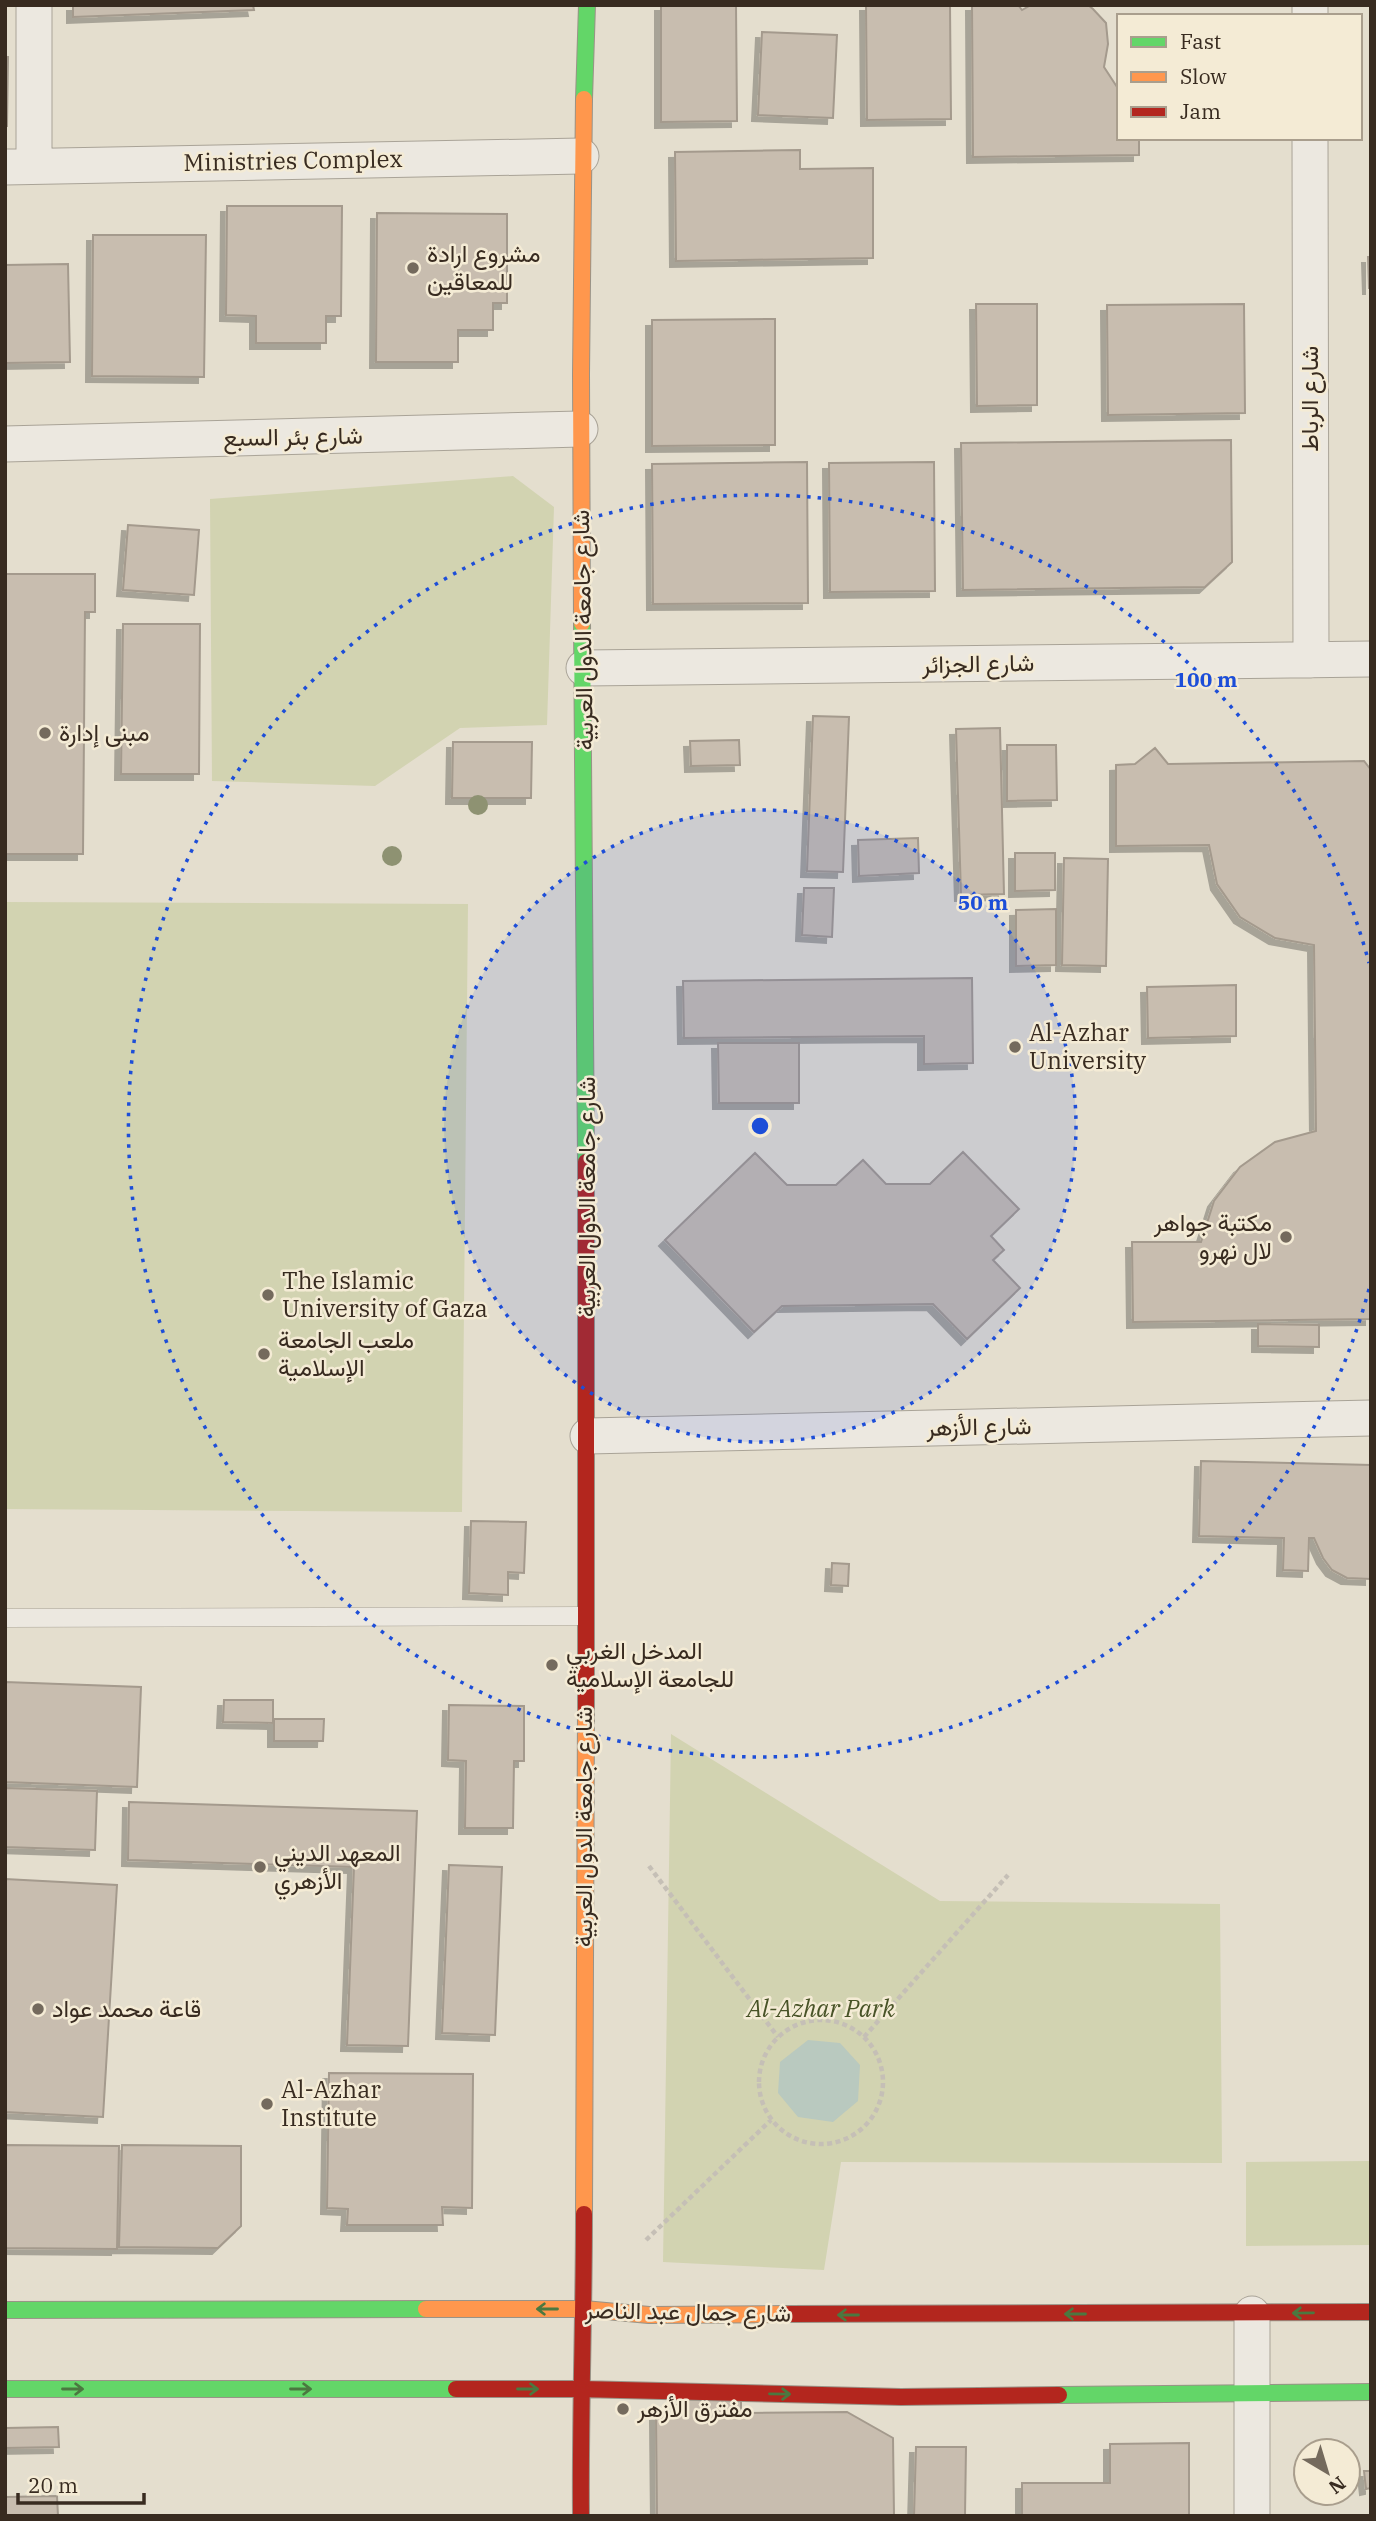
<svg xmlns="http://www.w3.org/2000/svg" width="1376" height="2521" viewBox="0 0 1376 2521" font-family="'IBM Plex Serif',Vazirmatn,serif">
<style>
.green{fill:#d2d3b1}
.water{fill:#b9c9bf}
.building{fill:#c8bdaf;stroke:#a49a8d;stroke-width:2;filter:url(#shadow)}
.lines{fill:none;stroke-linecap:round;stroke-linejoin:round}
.lane-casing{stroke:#a9a397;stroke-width:19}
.street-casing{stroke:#a9a397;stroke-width:37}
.fast-casing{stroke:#999387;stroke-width:18}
.slow-casing{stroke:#999387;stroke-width:18}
.jam-casing{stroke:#999387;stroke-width:18}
.path{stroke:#c5bfb6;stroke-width:4.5;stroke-dasharray:5 3.5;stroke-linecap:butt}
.lane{stroke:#ece8e0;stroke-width:18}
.street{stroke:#ece8e0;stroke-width:35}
.fast{stroke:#63d668;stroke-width:16}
.slow{stroke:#ff974d;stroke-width:16}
.jam{stroke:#b3261e;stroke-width:16}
.tree{fill:#8e9272}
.oneway{stroke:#4b7840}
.ring{fill:none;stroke:#1d4ed8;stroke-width:3.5;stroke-dasharray:3.5 7}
.poi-dot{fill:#746a5d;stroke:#f4ebd5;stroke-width:2.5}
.labels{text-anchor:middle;stroke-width:5;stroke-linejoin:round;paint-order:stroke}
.street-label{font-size:24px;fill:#382b20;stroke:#f4ebd5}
.poi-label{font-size:24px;fill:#382b20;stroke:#f4ebd5;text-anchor:start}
.park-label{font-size:24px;font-style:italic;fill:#485327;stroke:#f4ebd5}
.centre{fill:#1d4ed8;stroke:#f4ebd5;stroke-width:3.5}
.ring-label{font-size:21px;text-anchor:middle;font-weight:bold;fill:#1d4ed8;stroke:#f4ebd5;stroke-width:5;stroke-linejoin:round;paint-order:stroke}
</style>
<defs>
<filter id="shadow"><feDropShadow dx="-6" dy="6" stdDeviation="0" flood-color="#0004"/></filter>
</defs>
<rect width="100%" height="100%" fill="#e4dece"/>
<path class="green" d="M513,476l41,31 -7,218 -87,3 -85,58 -163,-5 -2,-282z
M5,902l463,2 -6,608 -457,-3z
M671,1734l269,167 280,3 2,259 -381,-1 -17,108 -161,-8z
M1371,2161v84l-125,1v-84z"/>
<path class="water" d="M808,2040l32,3 20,22 -2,36 -25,21 -35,-5 -20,-24 2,-31z"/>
<path class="building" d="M73,5h180l1,5 -181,7z
M661,5h75l1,116 -76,1z
M866,5h84l1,114 -84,1z
M972,5h46l4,5 9,-5h57l5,4 13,14 2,21 -4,23 15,23v48h20v17l-166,2z
M762,32l75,3 -4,83 -75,-3z
M5,57h3l-1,69h-2z
M800,150v19l73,-1v90l-197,3 -1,-109z
M227,206h115l-1,110h-15v27h-70v-27l-30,-1z
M377,213l130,1v89h-14v27h-35v32h-82z
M93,235h113l-2,142 -112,-1z
M1368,257h3v31h-2z
M68,264l2,98 -65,1v-98z
M976,304h61v101l-60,1z
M1244,304l1,109 -137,2 -1,-110z
M775,319v126l-123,1v-126z
M1231,440l1,122 -27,25 -242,3 -2,-147z
M807,462l1,141 -155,1 -1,-140z
M934,462l1,129 -105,1 -1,-129z
M128,525l71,5 -5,65 -71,-5z
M5,574h90v38h-10l-2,242h-78z
M123,624h77l-1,150h-78z
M813,716l36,1 -6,155 -36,-1z
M1000,728l4,166 -43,1 -5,-166z
M739,740l1,25 -49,1 -1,-25z
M453,742h79l-1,56h-79z
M1007,745h49l1,55 -50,1z
M1155,748l13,16 196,-3 7,9v549l-238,3 -1,-80h69l13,-41 26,-34 35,-25 41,-11 -2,-186 -39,-7 -35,-21 -23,-33 -8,-39 -93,1v-81l19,-1z
M918,838l1,35 -60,3 -1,-36z
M1015,853h40v37l-40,1z
M1064,858l44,1 -2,107 -44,-1z
M804,888h30l-2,49 -30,-2z
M1056,909v56l-40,1v-56z
M972,978l1,85 -49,1v-28l-240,2 -1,-57z
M1236,985v51l-88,2 -1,-51z
M718,1043h81v60h-80z
M963,1152l56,57 -28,27 13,14 -11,10 27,28 -53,51 -34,-35 -151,2 -28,26 -89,-92 90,-87 32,32h49l27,-25 23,24h44z
M1258,1324l61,1v22l-61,-1z
M1201,1461l170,4v114l-24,-1 -15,-8 -9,-12 -9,-20h-5l-1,33 -25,-1 1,-32 -85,-2z
M471,1521l55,1 -2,51 -16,-1v23l-39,-2z
M832,1563l17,1 -1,22 -17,-1z
M5,1682l136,5 -4,100 -132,-5z
M224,1700h49v23l-50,-1z
M449,1705l75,1v55h-10l-1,67h-48l1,-67 -18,-1z
M274,1719h50l-1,22h-49z
M5,1788l92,3 -2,59 -90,-3z
M129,1802l288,9 -9,235 -61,-1 7,-178 -226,-7z
M449,1865l53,2 -7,168 -53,-2z
M5,1879l112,6 -14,232 -98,-5z
M329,2073l144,1 -1,134 -30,-1 1,18h-96l1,-16 -21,-1z
M5,2145l114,1 -2,103 -112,-1z
M122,2145l119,1v80l-23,22 -99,-1z
M681,2399h60v14l106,-1 46,26 1,78h-237l-1,-101 25,-1z
M58,2427l1,20 -54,1v-20z
M1189,2443v73h-167v-33h88v-39z
M916,2447h50l-1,69h-51z
M1364,2471h7v17l-5,1z
M57,2496l1,20h-53v-19z"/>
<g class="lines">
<g class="lane-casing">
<path id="lane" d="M5,1618l579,-2"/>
</g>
<g class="street-casing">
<path id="street" d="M1310,5v11
M1310,138l1,522
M34,166v-161
M5,167l576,-11
M5,444l575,-15
M584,668l787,-9
M588,1436l783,-18
M1252,2516v-202"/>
</g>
<g class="fast-casing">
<path id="fast" d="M584,99l3,-94
M582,623l4,539
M5,2310l421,-1
M5,2389h451
M1059,2395l312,-3"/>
</g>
<g class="slow-casing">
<path id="slow" d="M582,623l-1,-249 3,-275
M584,2214l2,-506
M426,2309h158l65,6 140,-1"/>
</g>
<g class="jam-casing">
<path id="jam" d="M586,1708v-546
M789,2314l582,-2
M456,2389h124l321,8 158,-2
M581,2516c-1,-101 3,-201 3,-302"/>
</g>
<path class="path" d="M649,1866l129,171
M759 2082a62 62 0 1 1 124 0a62 62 0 1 1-124 0Z
M864,2037l144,-162
M646,2240l125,-120"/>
<use href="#lane" class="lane"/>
<use href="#street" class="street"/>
<use href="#fast" class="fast"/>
<use href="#slow" class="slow"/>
<use href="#jam" class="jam"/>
</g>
<g class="tree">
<circle cx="478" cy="805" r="10"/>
<circle cx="392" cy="856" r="10"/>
</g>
<defs><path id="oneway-shaft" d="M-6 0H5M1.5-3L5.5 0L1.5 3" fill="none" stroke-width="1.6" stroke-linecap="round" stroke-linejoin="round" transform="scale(1.75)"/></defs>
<g class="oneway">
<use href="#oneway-shaft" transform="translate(547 2309) rotate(180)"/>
<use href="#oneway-shaft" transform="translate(1303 2313) rotate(179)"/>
<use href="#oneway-shaft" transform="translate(1075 2314) rotate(180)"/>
<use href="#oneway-shaft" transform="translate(848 2315) rotate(180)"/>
<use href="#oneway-shaft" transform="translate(73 2389)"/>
<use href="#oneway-shaft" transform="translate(301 2389)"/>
<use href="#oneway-shaft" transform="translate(528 2389)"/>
<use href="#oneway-shaft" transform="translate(780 2394) rotate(1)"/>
</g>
<circle cx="760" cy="1126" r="316" fill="#1d4ed8" fill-opacity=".12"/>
<g class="ring">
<circle cx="760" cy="1126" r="316"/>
<path d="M1369 1289A631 631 0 1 1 1369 963"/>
</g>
<g class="poi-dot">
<circle cx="413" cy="268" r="7"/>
<circle cx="45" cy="733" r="7"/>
<circle cx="1015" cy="1047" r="7"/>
<circle cx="1286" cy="1237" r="7"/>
<circle cx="268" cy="1295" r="7"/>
<circle cx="264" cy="1354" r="7"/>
<circle cx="552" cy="1665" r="7"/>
<circle cx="260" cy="1867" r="7"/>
<circle cx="38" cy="2009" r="7"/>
<circle cx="267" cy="2104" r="7"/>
<circle cx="623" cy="2409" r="7"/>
</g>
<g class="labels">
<g class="street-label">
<text transform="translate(293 161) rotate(-1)" y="8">Ministries Complex</text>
<text transform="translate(1310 399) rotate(-90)" y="8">شارع الرباط</text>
<text transform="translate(293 437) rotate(-1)" y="8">شارع بئر السبع</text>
<text transform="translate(583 630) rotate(-91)" y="8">شارع جامعة الدول العربية</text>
<text transform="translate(978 664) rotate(-1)" y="8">شارع الجزائر</text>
<text transform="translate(587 1197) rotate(-90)" y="8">شارع جامعة الدول العربية</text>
<text transform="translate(979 1427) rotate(-1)" y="8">شارع الأزهر</text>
<text transform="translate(584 1827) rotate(-90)" y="8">شارع جامعة الدول العربية</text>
<text transform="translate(688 2312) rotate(1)" y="8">شارع جمال عبد الناصر</text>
</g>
<g class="poi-label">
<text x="427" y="262">مشروع ارادة<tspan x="427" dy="28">للمعاقين</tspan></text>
<text x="59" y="741">مبنى إدارة</text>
<text x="1029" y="1041">Al-Azhar<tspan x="1029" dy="28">University</tspan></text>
<text x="1272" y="1231" text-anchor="end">مكتبة جواهر<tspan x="1272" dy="28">لال نهرو</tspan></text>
<text x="282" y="1289">The Islamic<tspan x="282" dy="28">University of Gaza</tspan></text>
<text x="278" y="1348">ملعب الجامعة<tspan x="278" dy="28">الإسلامية</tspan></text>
<text x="566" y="1659">المدخل الغربي<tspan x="566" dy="28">للجامعة الإسلامية</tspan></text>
<text x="274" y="1861">المعهد الديني<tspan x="274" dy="28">الأزهري</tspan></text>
<text x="52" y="2017">قاعة محمد عواد</text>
<text x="281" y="2098">Al-Azhar<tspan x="281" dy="28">Institute</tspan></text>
<text x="637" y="2417">مفترق الأزهر</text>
</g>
<g class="park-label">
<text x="821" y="2017">Al-Azhar Park</text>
</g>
</g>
<circle cx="760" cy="1126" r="10" class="centre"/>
<g class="ring-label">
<text x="1206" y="687">100 m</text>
<text x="983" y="910">50 m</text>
</g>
<rect width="1376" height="2521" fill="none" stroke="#382b20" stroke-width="14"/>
<rect x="1117" y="14" width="245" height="126" fill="#f4ebd5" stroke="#a99e8d" stroke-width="2"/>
<rect x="1131" y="37" width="35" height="10" fill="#63d668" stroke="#a99e8d" stroke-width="2"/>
<text x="1180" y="49" font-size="21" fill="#382b20">Fast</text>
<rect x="1131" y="72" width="35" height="10" fill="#ff974d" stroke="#a99e8d" stroke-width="2"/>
<text x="1180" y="84" font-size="21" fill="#382b20">Slow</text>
<rect x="1131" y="107" width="35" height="10" fill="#b3261e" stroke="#a99e8d" stroke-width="2"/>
<text x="1180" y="119" font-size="21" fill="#382b20">Jam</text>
<g transform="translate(1327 2472) rotate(142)"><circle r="33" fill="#f4ebd5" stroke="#a99e8d" stroke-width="2"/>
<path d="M0-5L12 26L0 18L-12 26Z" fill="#746a5d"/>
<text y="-10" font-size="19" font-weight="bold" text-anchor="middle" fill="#382b20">N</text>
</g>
<path d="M18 2493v10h126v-10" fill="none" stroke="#382b20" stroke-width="3.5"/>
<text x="28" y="2493" font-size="21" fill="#382b20" stroke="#f4ebd5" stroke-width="5" paint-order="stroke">20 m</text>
</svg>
